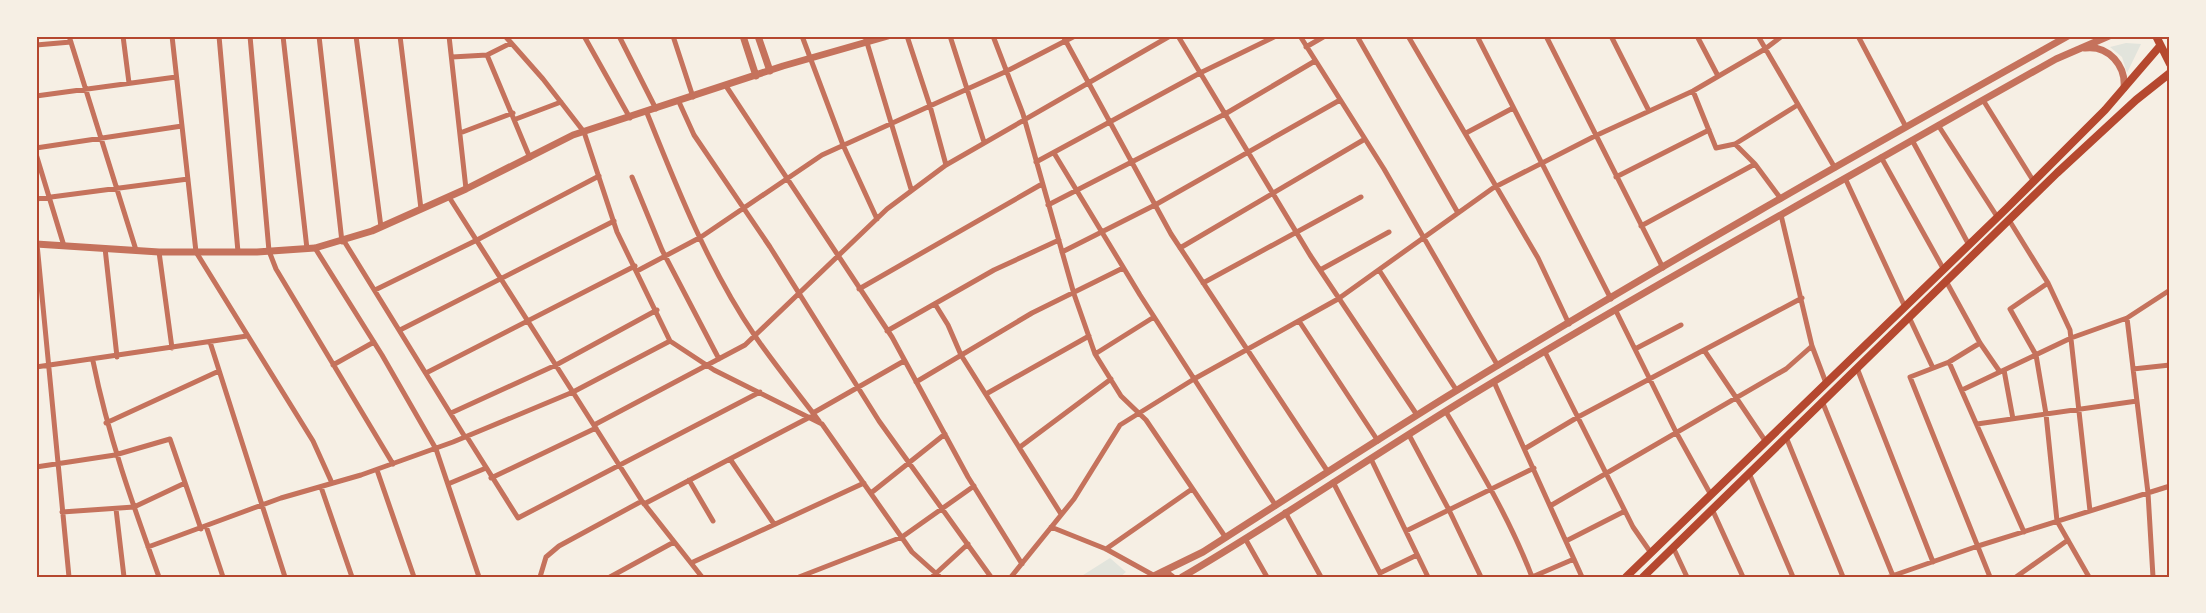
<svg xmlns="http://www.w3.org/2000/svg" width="2206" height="613" viewBox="0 0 2206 613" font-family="'PT Sans Narrow',sans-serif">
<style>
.green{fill:#e2e4dc}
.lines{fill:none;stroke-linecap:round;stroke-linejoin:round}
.minor{stroke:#c5725c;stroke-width:5}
.tertiary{stroke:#c5725c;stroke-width:7}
.secondary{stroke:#b5482f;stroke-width:8}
.neatline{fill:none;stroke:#b5482f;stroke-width:2}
</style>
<rect width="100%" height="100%" fill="#f6efe4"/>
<path class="green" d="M2126,43l15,1 -14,29 -5,-16 -12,-10z
M1110,558l16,14 -6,5h-40z"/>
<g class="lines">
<path class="minor" d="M69,36l67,214
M123,36l6,47
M172,36l24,216 117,189 19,42
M219,36l19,216
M250,36l19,215 7,18 117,195
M283,36l24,213
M319,36l23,206
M356,36l25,191
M400,36l21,173
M449,36l17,153
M505,36l38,43 41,53 33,100 53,109 44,29 108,54 90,128 28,25
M584,36l46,82
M619,36l37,73
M673,36l20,61
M802,36l41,109 34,74
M865,36l46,153
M907,36l23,70 16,59
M950,36l34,106
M993,36l30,78 51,180 21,60 26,42 25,24 80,118
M1063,36l108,198 157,238
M1178,36l132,219 107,160
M1300,36l84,133 114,197
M1357,36l101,177
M1408,36l130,222 31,66
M1477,36l134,263
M1546,36l117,232
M1611,36l38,75
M1697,36l21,40
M1758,36l77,132
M1858,36l48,91
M511,43l-24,12 43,103
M36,45l35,-3
M1306,47l19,-11
M452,57l35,-2
M726,86l166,251 76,140 54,87
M1693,91l23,57 19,-4 61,-38
M36,96l140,-19
M1983,100l51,82
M679,102l15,33 76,112 109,174 112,156
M647,113c30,75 62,156 108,223 20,29 43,57 64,85
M516,119l45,-17
M1938,125l60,93
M460,133l53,-20
M1466,133l47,-25
M1912,140l57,105
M1735,144l20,20 26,35
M36,148l146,-22
M1054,153l86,142 136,211
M36,154l28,92
M1881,157l63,113
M1036,162l164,-89 76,-37
M632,177l30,73 57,109
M1616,177l93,-47
M1845,178l60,129
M449,197l193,304 60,76
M36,199l152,-20
M1048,205l177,-91 90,-53
M1781,215l31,131 14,37
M2009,220l39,63 22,47 20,181
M1641,226l114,-62
M344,241l121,196
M37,244l32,333
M105,248l12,109
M315,248l67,107 54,94 43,128
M1180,248l185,-109
M159,252l13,96
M1062,252l93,-47 185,-105
M1320,270l69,-38
M1379,270l78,121
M637,271l64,-34 121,-82 185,-84 68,-35
M1946,281l34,62 20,29
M1203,283l158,-86
M2048,283l-38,26 26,46 10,59 11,107 32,56
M859,289l183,-105
M375,290l102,-50 122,-64
M935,304l13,21 13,30 100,159
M1616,311l60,121 35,63
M1909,317l24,51
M2127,318l21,175 5,84
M1299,321l79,120
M400,330l214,-109
M887,331l107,-61 65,-30
M210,342l75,235
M1980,343l-31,19 -39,15 80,200
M1635,349l46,-24
M1704,350l62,92
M1545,352l88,175 18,26
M1095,354l59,-37
M93,361c15,75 40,144 66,216
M1949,362l75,170
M333,365l41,-23
M36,367l211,-31
M1857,368l76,194
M2133,369l37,-4
M2004,370l9,49
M426,373l209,-107
M916,382l116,-69 91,-45
M1494,382l88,195
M1962,390l109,-52 56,-20 43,-28
M986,394l103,-58
M1822,401l71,175
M1446,412c32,54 64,107 86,165
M451,413l105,-48 101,-55
M813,413l91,-52
M106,423l113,-52
M1977,424l160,-23
M594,425l151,-80 142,-136 59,-44 224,-129
M1409,435l40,75 32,67
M467,437l51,81 242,-126
M1786,437l57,140
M1020,447l91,-68
M1526,448l52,-31 224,-119
M730,459l44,65
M1371,459l57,118
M36,467l79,-12 55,-16 31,90
M377,470l37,107
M1749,473l44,104
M491,478l105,-50
M689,480l24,41
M1333,482l49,95
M448,484l38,-16
M321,487l31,90
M871,493l74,-59
M644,504l166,-87
M1550,506l236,-137 26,-23
M116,509l8,68
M1712,509l31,68
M62,512l72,-5 51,-24
M1285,512l36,65
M206,526l17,51
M1051,527l55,22 47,26
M1406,531l128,-63
M1246,540l21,37
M1566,541l59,-30
M148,547l133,-49 80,-23 92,-33 120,-50 97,-51
M1673,547l14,30
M1106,549l86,-60
M691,563l173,-80
M1380,573l37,-18
M540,577l6,-20 13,-11 83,-45
M610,577l64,-35
M799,577l103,-40 72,-51
M932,577l36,-33
M1011,577l63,-78 46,-74 74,-46 144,-80 155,-111 102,-52 98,-45 72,-42 17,-13
M1532,577l42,-18
M1889,577l89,-31 192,-60
M2016,577l52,-37"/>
<path class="tertiary" d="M743,36l13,40
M758,36l12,35
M2085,48c24,-3 41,18 39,40
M36,244l123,8h98l58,-4 57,-17 94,-42 107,-54 210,-69 105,-30
M1164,571l39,-19c81,-52 161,-104 243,-155 204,-126 413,-244 622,-361
M1152,577l12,-6 8,6
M1182,577c101,-59 197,-126 298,-187 165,-100 335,-194 503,-290l73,-41 53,-23"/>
<path class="secondary" d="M2156,36l14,28
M1626,577l381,-369 98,-98 55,-64
M1643,577l414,-404 79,-73 34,-27"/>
</g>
<rect width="2206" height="613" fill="none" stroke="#f6efe4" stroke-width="75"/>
<rect x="38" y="38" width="2130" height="538" class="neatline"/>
</svg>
